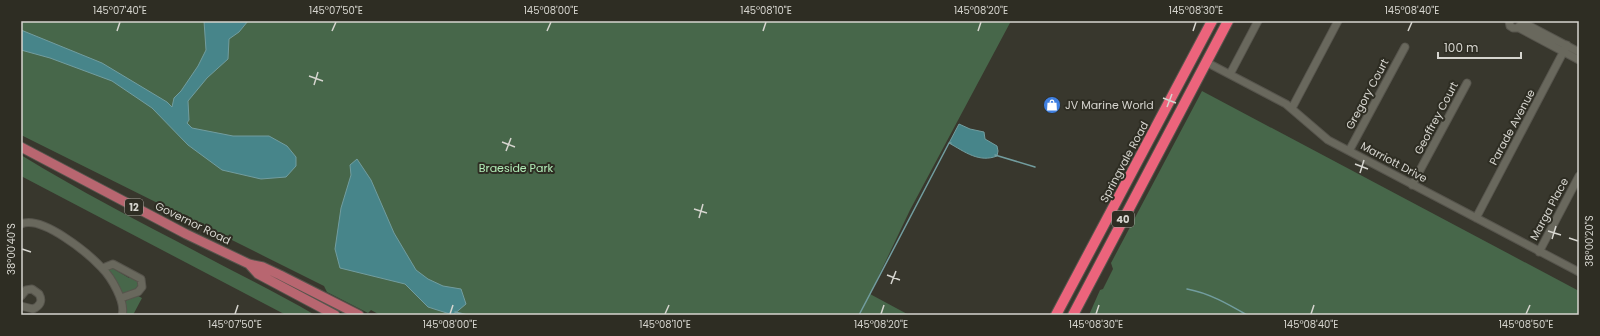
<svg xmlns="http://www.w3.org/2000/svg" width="1600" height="336" viewBox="0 0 1600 336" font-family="Poppins,sans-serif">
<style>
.green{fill:#47674a}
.water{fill:#47858a;stroke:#729d9f}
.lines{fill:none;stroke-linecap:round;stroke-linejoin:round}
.stream{stroke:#729d9f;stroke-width:1.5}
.minor-casing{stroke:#57554d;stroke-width:9}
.major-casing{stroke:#57554d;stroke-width:11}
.highway-casing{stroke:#57554d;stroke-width:12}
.minor{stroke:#69685d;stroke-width:7}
.major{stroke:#b86670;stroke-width:9}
.highway{stroke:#ec647c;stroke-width:10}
.ticks{fill:none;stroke:#d6d5cf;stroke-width:1.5}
.labels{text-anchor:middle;stroke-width:4;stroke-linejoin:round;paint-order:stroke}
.shield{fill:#2e2d23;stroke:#a4a39b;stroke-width:1}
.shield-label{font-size:10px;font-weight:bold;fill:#d6d5cf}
.street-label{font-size:11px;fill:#d6d5cf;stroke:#2e2d23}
.poi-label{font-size:11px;fill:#d6d5cf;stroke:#2e2d23;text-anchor:start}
.park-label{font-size:11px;fill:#b2edb8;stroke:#2e2d23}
.neatline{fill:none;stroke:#d6d5cf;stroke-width:1.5}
.ticks-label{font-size:10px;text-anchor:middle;fill:#d6d5cf}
</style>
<rect width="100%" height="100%" fill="#38372d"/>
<path class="green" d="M21,21h990l-101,189 -40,84 39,21h-529l-9,-5 -3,3 -41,-21 -3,-6 -303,-151z
M1202,91l377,200v24h-490l11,-25 3,-1 10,-20 -2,-6z
M21,155c57,35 117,66 176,97 39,21 79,40 118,63h-29l-265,-139z
M112,268l17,10 2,-2 8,6 -1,6 -7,4 -9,2 -14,-24z
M136,295l6,3 -9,17 -7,-1 -1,-12 4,-4z"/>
<path class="water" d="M204,21h44l-9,11 -10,7 -1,20 -21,19 -19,23 1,19 -2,3 5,5 41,8h36l18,10 9,11v9l-10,11 -25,2 -39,-9 -34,-25 -36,-37 -40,-27 -62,-23 -29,-8v-20l81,33 65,39 5,5 2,-9 7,-7 17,-25 8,-16z
M959,124l11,5 14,3 1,7 12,7 1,5 -1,5c-18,7 -32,-4 -48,-13z
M357,159l14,21 23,53 22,37 12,9 15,7 18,3 5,15 -13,11 -25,-8 -23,-23 -65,-16 -5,-19 6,-41 10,-33 -1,-10z"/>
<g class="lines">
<path class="stream" d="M995,155l40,12
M1187,289c22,4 41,15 60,26
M455,312l12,3
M859,315l90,-172h2"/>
<g class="minor-casing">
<path id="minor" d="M1509,21l1,5 3,2h4l4,-3
M1522,22l57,30
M1519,28l60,32
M1206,62l80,42 42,36 251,132
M1230,74l28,-53
M1292,108l46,-87
M1349,151l56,-104
M1412,185l55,-102
M1476,218l91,-173
M21,224c21,-9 67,29 81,44 9,9 24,34 20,47
M1539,252l40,-76
M103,268l10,-4 28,15 1,8 -4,5 -17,6
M21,296l5,-6 6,-1 7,5c4,7 1,12 -6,15l-12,-3"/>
</g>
<g class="major-casing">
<path id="major" d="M21,147l165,87 63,30 14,3 17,8 79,40
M249,264l9,10 77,41"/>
</g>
<g class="highway-casing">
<path id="highway" d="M1056,315l156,-294
M1073,315l155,-294"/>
</g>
<use href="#minor" class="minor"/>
<use href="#major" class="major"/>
<use href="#highway" class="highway"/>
</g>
<path class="ticks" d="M117,31l3,-9M332,31l4,-9M547,31l4,-9M763,31l3,-9M978,31l3,-9M1193,31l3,-9M1408,31l4,-9M309,76l14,5M314,85l4,-13M1163,98l13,5M1167,107l5,-13M502,142l13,5M506,151l5,-13M1355,164l13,5M1360,173l4,-13M694,209l13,4M699,218l4,-14M1548,231l13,4M1569,238l9,3M1552,239l4,-13M22,249l9,3M887,275l13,5M891,284l5,-13M235,314l3,-9M450,314l3,-9M665,314l4,-9M881,314l3,-9M1096,314l3,-9M1311,314l3,-9M1526,314l4,-9"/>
<defs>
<g id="shop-disc" transform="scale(0.9)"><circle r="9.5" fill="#3f7fe0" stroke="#2e2d23"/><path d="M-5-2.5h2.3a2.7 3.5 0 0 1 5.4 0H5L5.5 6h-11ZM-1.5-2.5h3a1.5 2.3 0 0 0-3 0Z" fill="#fff"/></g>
</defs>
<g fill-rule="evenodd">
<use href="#shop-disc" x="1052" y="105"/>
</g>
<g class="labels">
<g class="shield">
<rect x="125" y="199" width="18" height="16" rx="3"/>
<rect x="1112" y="211" width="22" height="16" rx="3"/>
</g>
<g class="shield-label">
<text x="134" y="211">12</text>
<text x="1123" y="223">40</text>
</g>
<g class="street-label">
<text transform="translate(1367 94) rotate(-62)" y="4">Gregory Court</text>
<text transform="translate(1436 118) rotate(-62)" y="4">Geoffrey Court</text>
<text transform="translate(1512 127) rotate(-62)" y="4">Parade Avenue</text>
<text transform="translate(1124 162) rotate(-62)" y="4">Springvale Road</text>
<text transform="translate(1394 162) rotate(28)" y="4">Marriott Drive</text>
<text transform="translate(1549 209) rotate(-62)" y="4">Marga Place</text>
<text transform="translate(193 223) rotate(26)" y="4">Governor Road</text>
</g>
<g class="poi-label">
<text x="1065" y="109">JV Marine World</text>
</g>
<g class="park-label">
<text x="516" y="172">Braeside Park</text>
</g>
</g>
<rect width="1600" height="336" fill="none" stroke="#2e2d23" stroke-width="44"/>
<path d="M1438 52v6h83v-6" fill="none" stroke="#d6d5cf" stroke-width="2"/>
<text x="1444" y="52" font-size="12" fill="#d6d5cf" stroke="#2e2d23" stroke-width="3" paint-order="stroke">100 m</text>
<rect x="22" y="22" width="1556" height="292" class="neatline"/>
<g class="ticks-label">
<text x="120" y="14">145°07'40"E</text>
<text x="336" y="14">145°07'50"E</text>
<text x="551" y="14">145°08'00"E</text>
<text x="766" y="14">145°08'10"E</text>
<text x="981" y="14">145°08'20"E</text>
<text x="1196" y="14">145°08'30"E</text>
<text x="1412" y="14">145°08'40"E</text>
<text transform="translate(1589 241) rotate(-90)" y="4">38°00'20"S</text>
<text transform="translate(11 249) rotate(-90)" y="4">38°00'40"S</text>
<text x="235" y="328">145°07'50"E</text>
<text x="450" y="328">145°08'00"E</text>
<text x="665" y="328">145°08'10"E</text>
<text x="881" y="328">145°08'20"E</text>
<text x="1096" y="328">145°08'30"E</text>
<text x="1311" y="328">145°08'40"E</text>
<text x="1526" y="328">145°08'50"E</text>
</g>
</svg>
